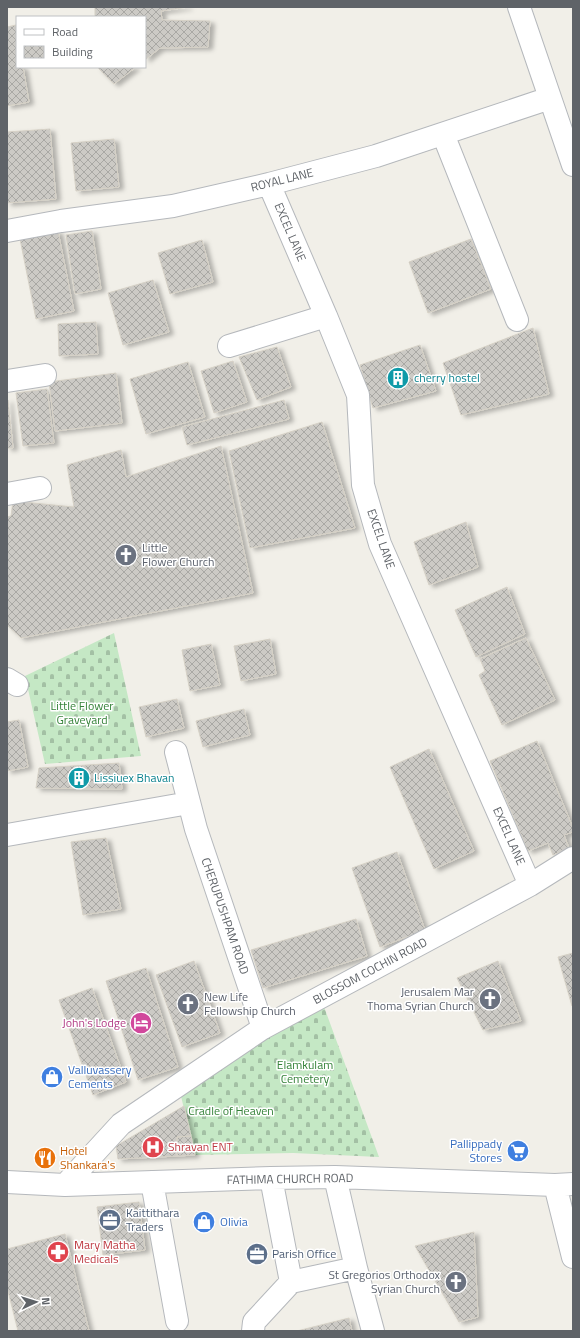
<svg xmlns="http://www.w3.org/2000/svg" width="580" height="1338" viewBox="0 0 580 1338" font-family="'Titillium Web',sans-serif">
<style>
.cemetery{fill:url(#cemetery-stones)}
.building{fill:url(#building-cross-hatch);stroke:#d6d1c6;filter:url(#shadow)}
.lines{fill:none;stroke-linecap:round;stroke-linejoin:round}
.minor-casing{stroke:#b5b8bc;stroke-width:24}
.minor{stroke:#fff;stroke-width:22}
.labels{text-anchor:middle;stroke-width:3;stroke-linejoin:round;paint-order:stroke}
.street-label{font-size:12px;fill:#5f6368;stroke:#fff}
.culture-label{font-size:12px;fill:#0d838f;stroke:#fff;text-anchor:start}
.worship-label{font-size:12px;fill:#5b616d;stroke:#fff;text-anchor:start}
.park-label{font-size:12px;fill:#348238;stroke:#fff}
.hotel-label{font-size:12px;fill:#b23c85;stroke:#fff;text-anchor:end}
.shop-label{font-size:12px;fill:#366cbe;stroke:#fff;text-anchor:start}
.health-label{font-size:12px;fill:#be3a42;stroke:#fff;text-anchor:start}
.food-label{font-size:12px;fill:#c56008;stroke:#fff;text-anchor:start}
.service-label{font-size:12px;fill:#4e5e75;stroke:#fff;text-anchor:start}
</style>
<defs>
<pattern id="cemetery-stones" width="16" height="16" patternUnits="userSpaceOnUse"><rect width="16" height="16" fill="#c5e8c5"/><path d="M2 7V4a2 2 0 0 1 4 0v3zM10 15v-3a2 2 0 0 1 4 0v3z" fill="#a3c0a4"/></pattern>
<pattern id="building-cross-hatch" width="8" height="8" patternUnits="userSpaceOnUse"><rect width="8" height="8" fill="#cccac5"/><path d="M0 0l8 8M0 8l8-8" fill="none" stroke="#a9a8a4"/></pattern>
<filter id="shadow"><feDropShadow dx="4.5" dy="2.5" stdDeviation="2" flood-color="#0004"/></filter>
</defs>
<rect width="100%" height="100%" fill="#f1efe8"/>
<path class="cemetery" d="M114,633l27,123 -96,8 -20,-88z
M323,1004l56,153 -86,-4 -98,2 -15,-63z"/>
<path class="building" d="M95,7h93l-27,4 1,9 48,1 -2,26 -48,1 -15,12v-43h-50z
M16,25l1,9v33h6l6,35 -22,4v-79z
M97,67h39l-22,17z
M50,129l6,70 -49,4v-71z
M114,139l5,48 -43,4 -5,-48z
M58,231l16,80 -38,8 -16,-80z
M92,231l9,58 -26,5 -9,-59z
M471,239l20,50 -63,24 -19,-51z
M202,240l11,42 -43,12 -12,-41z
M153,280l16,52 -46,13 -15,-52z
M96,322l2,32 -39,2 -1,-32z
M533,328l16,66 -88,21 -18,-52z
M420,345l16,46 -63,17 -13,-43z
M277,347l14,40 -34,13 -18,-43z
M233,361l14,41 -33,11 -13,-42z
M188,362l17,55 -59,17 -16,-55z
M116,373l6,50 -67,8 -6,-49z
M47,389l7,54 -31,3 -7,-53z
M7,400h1l5,48h-6z
M284,400l5,19 -102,26 -5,-18z
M322,422l33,106 -105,20 -21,-97z
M221,446l32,147 -232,45 -14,-13v-108l4,-1 2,-15 61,6 -7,-42 54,-15 5,27z
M466,522l12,45 -49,18 -15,-43z
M507,587l18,47 -49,23 -21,-47z
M526,638l29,62 -53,25 -23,-50 6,-4 -5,-12z
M270,639l6,35 -35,7 -7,-35z
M211,644l9,41 -30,6 -8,-41z
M177,699l7,29 -38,9 -7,-30z
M244,709l6,26 -47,12 -7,-26z
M19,720l9,47 -21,4v-49z
M537,741l36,87v4l-9,3 5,13 -16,7 -5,-12 -20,8 -38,-90z
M429,749l45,102 -40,18 -44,-102z
M119,763l3,26 -86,-1 3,-20z
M106,838l15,71 -38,6 -12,-73z
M397,852l28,78 -45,17 -28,-79z
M356,919l11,37 -104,32 -12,-38z
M573,953v53h-1l-14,-49z
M194,961l26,72 -38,14 -26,-72z
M498,961l23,60 -38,9 -26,-52z
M146,968l32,99 -40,13 -32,-99z
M92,988l34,94 -33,13 -34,-95z
M184,1106l7,30 -14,1v19l-59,3 -2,-13z
M191,1136l4,19 -18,1v-19z
M139,1202l6,48 -42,5 -6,-48z
M474,1232l4,85 -19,5 -44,-76z
M65,1234l24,97h-71l-11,-44v-38z
M349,1318l3,13h-55z"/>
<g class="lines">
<g class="minor-casing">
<path id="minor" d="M519,7l54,158
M443,134l74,186
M269,184l57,132 32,79 5,90 17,59 150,341
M7,231l54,-10 112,-15 96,-22 107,-28 174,-58
M229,346l97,-30
M7,381l38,-6
M7,494l33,-6
M7,679l10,6
M176,752l20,77 67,199
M7,835l182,-32
M271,1178l20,104 65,-14 -21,-91
M7,1182l58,3 206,-7 64,-1 220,8 18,-1
M152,1182l25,139
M65,1185l56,-61 142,-96 267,-143 43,-27
M555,1185l18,72
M356,1268l17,63
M253,1331l1,-9 37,-40"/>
</g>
<use href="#minor" class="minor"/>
</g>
<defs>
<g id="building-disc" transform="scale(1.15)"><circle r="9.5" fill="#0f9aa8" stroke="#fff"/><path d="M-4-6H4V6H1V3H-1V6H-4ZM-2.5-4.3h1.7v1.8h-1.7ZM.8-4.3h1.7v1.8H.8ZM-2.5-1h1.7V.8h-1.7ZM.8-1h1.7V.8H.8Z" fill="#fff"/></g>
<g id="church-disc" transform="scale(1.15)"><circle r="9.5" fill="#6b7280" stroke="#fff"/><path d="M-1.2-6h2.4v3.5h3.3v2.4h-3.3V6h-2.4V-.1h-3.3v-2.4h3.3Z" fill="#fff"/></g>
<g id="hotel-disc" transform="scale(1.15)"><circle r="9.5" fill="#d1479c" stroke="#fff"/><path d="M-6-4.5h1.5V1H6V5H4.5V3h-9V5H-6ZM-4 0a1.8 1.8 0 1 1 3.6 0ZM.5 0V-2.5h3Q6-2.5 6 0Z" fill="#fff"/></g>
<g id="shop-disc" transform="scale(1.15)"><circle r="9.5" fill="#3f7fe0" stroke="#fff"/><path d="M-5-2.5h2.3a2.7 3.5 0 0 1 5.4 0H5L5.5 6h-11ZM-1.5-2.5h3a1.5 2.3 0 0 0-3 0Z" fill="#fff"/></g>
<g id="hospital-disc" transform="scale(1.15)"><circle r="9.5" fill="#e0444e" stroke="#fff"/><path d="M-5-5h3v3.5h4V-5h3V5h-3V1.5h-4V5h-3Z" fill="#fff"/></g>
<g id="supermarket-disc" transform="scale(1.15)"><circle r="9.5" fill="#3f7fe0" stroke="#fff"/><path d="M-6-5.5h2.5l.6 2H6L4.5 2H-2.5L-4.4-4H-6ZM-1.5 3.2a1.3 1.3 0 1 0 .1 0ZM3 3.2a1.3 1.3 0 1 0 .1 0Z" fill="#fff"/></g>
<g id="restaurant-disc" transform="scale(1.15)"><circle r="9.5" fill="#e8710a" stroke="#fff"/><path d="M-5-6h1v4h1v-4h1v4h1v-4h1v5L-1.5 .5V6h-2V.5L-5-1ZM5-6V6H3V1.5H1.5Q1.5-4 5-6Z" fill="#fff"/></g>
<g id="office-disc" transform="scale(1.15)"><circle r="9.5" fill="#5c6f8a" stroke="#fff"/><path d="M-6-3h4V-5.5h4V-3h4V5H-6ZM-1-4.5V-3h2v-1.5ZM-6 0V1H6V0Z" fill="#fff"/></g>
<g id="pharmacy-disc" transform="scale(1.15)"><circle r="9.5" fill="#e0444e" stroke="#fff"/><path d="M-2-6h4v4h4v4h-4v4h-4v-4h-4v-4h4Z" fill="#fff"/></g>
</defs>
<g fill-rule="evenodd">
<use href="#building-disc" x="398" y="378"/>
<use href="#church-disc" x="126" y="555"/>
<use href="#building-disc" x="79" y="778"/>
<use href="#church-disc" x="490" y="999"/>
<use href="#church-disc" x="188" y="1004"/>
<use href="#hotel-disc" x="141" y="1023"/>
<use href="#shop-disc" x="52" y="1077"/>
<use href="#hospital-disc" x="153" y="1147"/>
<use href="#supermarket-disc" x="518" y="1151"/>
<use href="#restaurant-disc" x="45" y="1158"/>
<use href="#office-disc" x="110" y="1220"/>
<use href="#shop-disc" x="204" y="1222"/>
<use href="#pharmacy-disc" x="58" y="1252"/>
<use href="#office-disc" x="257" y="1254"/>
<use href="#church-disc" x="456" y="1282"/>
</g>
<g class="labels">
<g class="street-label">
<text transform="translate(282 180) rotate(-14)" y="4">ROYAL LANE</text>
<text transform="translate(290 232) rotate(67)" y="4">EXCEL LANE</text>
<text transform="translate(381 539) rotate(71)" y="4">EXCEL LANE</text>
<text transform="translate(509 836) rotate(66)" y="4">EXCEL LANE</text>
<text transform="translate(225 916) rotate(71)" y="4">CHERUPUSHPAM ROAD</text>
<text transform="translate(370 971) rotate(-28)" y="4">BLOSSOM COCHIN ROAD</text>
<text transform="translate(290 1179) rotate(-1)" y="4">FATHIMA CHURCH ROAD</text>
</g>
<g class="culture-label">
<text x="414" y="382">cherry hostel</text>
<text x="94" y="782">Lissiuex Bhavan</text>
</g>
<g class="worship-label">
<text x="142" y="552">Little<tspan x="142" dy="14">Flower Church</tspan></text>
<text x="474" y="996" text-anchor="end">Jerusalem Mar<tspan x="474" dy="14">Thoma Syrian Church</tspan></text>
<text x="204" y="1001">New Life<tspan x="204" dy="14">Fellowship Church</tspan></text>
<text x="440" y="1279" text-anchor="end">St Gregorios Orthodox<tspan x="440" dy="14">Syrian Church</tspan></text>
</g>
<g class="park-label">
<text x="82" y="710">Little Flower<tspan x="82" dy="14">Graveyard</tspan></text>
<text x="305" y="1069">Elamkulam<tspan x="305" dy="14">Cemetery</tspan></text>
<text x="231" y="1115">Cradle of Heaven</text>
</g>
<g class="hotel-label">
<text x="126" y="1027">John's Lodge</text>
</g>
<g class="shop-label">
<text x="68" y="1074">Valluvassery<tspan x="68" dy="14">Cements</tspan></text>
<text x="502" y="1148" text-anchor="end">Pallippady<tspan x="502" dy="14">Stores</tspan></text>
<text x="220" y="1226">Olivia</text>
</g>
<g class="health-label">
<text x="168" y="1151">Shravan ENT</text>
<text x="74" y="1249">Mary Matha<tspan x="74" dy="14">Medicals</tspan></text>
</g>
<g class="food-label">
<text x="60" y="1155">Hotel<tspan x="60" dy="14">Shankara's</tspan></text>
</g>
<g class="service-label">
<text x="126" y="1217">Kaittithara<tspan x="126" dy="14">Traders</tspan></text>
<text x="272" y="1258">Parish Office</text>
</g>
</g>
<rect width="580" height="1338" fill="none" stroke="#5f6368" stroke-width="16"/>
<rect x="16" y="16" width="130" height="52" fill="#ffffff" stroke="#bfc1c3"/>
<rect x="24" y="29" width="20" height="6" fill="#ffffff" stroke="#bfc1c3"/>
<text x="52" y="36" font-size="12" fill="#5f6368">Road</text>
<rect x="24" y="46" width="20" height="12" fill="url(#building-cross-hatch)" stroke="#bfc1c3"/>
<text x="52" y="56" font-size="12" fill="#5f6368">Building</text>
<g transform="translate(36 1302) rotate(86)" stroke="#ffffff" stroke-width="3" paint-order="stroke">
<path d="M0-3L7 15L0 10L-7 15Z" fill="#5f6368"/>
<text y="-6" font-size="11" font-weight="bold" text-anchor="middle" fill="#5f6368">N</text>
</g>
</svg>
